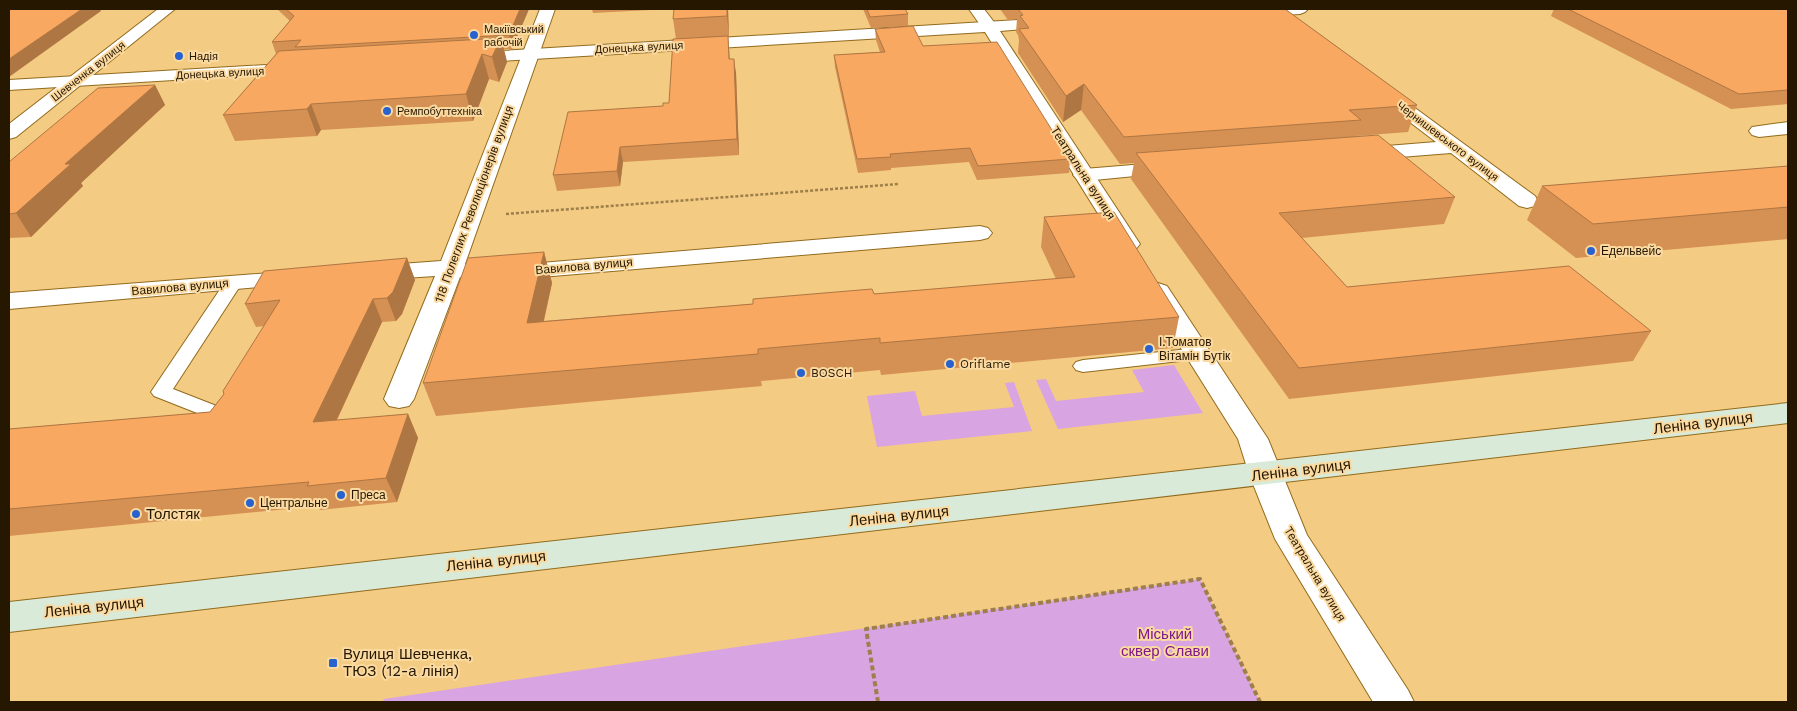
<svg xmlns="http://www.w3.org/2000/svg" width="1797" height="711" viewBox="0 0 1797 711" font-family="'Work Sans',sans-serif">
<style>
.green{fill:#d8a4e1}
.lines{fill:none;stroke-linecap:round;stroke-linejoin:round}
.service-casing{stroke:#916b1d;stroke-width:2}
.minor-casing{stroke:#916b1d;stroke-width:2}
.tertiary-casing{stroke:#916b1d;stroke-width:2}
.secondary-casing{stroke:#916b1d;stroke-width:2}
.path-far1{stroke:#9d7f4b;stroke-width:2.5;stroke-dasharray:3 2;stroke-linecap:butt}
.path{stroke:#9d7f4b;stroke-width:4;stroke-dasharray:5 3;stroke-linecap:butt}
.service{fill:#fff;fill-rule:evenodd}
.minor{fill:#fff;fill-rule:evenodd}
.tertiary{fill:#fff;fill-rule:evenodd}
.secondary{fill:#daead8;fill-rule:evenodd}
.wall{fill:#d59053}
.shaded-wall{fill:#ae7643}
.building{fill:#f8a860;stroke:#ae7643}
.poi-dot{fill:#2762cf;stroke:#fbdaa1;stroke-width:2}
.labels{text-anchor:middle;stroke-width:4;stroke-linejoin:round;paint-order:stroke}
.far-poi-label{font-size:11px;fill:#261700;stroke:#fbdaa1;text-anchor:start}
.far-street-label{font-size:11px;fill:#261700;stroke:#fbdaa1}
.street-label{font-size:12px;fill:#261700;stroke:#fbdaa1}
.poi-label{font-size:12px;fill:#261700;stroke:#fbdaa1;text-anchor:start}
.near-street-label{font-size:15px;fill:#261700;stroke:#fbdaa1}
.near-poi-label{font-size:15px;fill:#261700;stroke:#fbdaa1;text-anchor:start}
.near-park-label{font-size:15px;fill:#7e158f;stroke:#fbdaa1}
</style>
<rect width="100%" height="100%" fill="#f4cb82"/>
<path class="green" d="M1174,365l29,48 -145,16 -22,-49 10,-1 10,22 88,-9 -12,-22z
M1014,382l18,49 -155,16 -10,-51 48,-5 7,25 92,-9 -9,-24z
M1200,579l60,123h-877l1,-3z"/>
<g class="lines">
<g class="service-casing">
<path id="service" d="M233,278l6,1 3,4 -69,106 59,23 3,5 -3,5 -7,2 -71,-28 -3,-4 76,-113z
M1199,348l7,2 2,4 -2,4 -123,14 -7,-2 -3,-4 3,-4 7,-2z"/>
</g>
<g class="minor-casing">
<path id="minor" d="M158,9h17l-159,128 -7,2v-15z
M540,9h15l-90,255 16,4 499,-42 8,2 4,5 -4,5 -8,2 -499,42 -21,-5 -46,122 -5,7 -10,2 -10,-2 -5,-7 51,-123 -61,4 -9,-2 -3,-5 3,-5 9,-2 67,-5z
M969,9h15l13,17 -2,3h-12z
M1383,88l6,1 146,107 3,5 -3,5 -8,2 -8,-2 -68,-53 -89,7 -7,-2 -3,-4 3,-4 7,-2 74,-6 -59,-45 -3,-4 3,-4z
M1788,122v12l-29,3 -7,-2 -3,-4 3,-4z
M1169,162l7,2 3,4 -3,4 -92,9 -7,-2 -4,-4 4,-4 7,-2z
M296,271l9,2 3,5 -3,5 -296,26v-16z"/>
</g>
<g class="tertiary-casing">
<path id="tertiary" d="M1246,9h62l-3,3 -5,2 -49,3 -5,-2 -3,-3z
M1053,18l6,2 2,3 -2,3 -59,5 140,213 -4,5 -8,2 -8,-2 -135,-217 -518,31 -6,-1 -3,-4 3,-4 6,-1z
M299,63l6,1 3,4 -3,4 -296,18v-10z
M1158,283l9,3 101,153 39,96 101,155 6,12h-41l-98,-163 -26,-65 -11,-35 -93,-148 4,-5z"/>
</g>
<g class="secondary-casing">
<path id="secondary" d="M1788,403v20l-1779,209v-30z"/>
</g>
<path class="path-far1" d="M506,214l392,-30"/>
<path class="path" d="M878,702l-12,-73 334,-50 60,123"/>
<use href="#service" class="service"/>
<use href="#minor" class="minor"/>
<use href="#tertiary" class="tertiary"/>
<use href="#secondary" class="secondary"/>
</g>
<path class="wall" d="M277,9h252l-17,40h-8l3,13 -8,20 -10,-3 -16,42 -152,9 -4,6 -82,5 -12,-26 53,-61 -4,-12 18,-21z
M592,9h78l-77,4z
M728,9l1,27h-1l2,23 6,14 3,82 -116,7 -3,24 -63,5 -4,-16 110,-69 6,-3 7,-64 -3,-20z
M863,9h42l3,5v12l-37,2z
M1000,9h285l132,96 -9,27 -52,4 -1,1 100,60 -11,27 -142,14 45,49 304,44 -18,30 -344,38 -158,-220 3,-16 -14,1 -39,-54 -18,12 -45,-69 1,-13 -1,-5 -2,-3 1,-13 -9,1z
M1554,9h234v95l-57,5 -180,-93z
M875,29l48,17 147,113 -1,14 -92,7 -8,-18 -78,6v2l-33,3 -23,-106 -1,-12 46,-3 -4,-12z
M155,85l10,20 -84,78 2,3 -52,51 -22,1v-76z
M1788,166v73l-212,19 -49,-38 15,-34z
M1044,217l135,100 -6,31 -292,27 -1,-5 -119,11 1,5 -326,30 -13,-33 121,-131 8,31 -8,38 512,-42 -15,-32z
M407,258l8,22 -13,34 -6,7 -14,1 -45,98 71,-6 10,24 -21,64 -77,8 -2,-4 -309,30v-107l201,-17 14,-18 40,-68 -8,1 -11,-23z"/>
<path class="shaded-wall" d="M82,9h18l1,2 -92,66v-18z
M520,9h9l-17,40 -3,-14z
M727,9h1l1,27 -2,-20z
M501,38l6,24 -8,20 -7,-25z
M482,54l7,25 -16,42 -7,-27z
M734,59l2,14 3,82 -2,-16z
M1084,84l-3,26 -18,12 3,-26z
M155,85l10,20 -84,78 2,3 -52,51 -15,-24 49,-49z
M311,104l10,26 -4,6 -10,-27z
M620,147l3,15 -3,24 -3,-15z
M544,252l8,31 -16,72 -9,-32z
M407,258l8,22 -13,34 -6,7 -9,-23z
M373,299l9,23 -58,125 -11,-25z
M408,414l10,24 -21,64 -11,-24z"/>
<path class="building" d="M9,9h73l-73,50z
M286,9h234l-11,26 -214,12 6,-7 -29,2 22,-26z
M674,9h53v7l-54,3z
M867,9h38l3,5 -38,3z
M1018,9h267l132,96 -68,5 12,10 -237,17 -40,-53 -18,12 -47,-67 10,-1 -9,-12 3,-1z
M1568,9h220v81l-49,4z
M913,26l10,20 74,-4 73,117 -92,7 -8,-18 -80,6 1,3 -34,2 -23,-104 51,-3 -10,-23z
M728,36l1,23h5l3,80 -117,8 -3,24 -64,4 15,-63 95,-6v-3h6l4,-64z
M501,38l-9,19 -10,-3 -16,40 -155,10 -4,5 -84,6 56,-64z
M155,85l-90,79h6l-55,49 -7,1v-52l89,-74z
M1378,135l77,62 -176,16 68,74 222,-21 82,65 -352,37 -163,-215z
M1788,166v41l-195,17 -51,-38z
M1114,212l65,105 -299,26v-5l-122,11v5l-335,29 45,-125 76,-6 -17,71 226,-19v-5l119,-10 2,5 201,-17 -31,-60z
M407,258l-14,34 -6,6 -14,1 -60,123 95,-8 -22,64 -79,8 2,-4 -300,27v-80l201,-17 14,-18 -1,-3 57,-91 -35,4 19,-33z"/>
<g class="poi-dot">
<circle cx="474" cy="35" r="5"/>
<circle cx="179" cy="56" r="5"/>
<circle cx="387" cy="111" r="5"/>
<circle cx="1591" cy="251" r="5"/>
<circle cx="1149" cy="349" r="5"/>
<circle cx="950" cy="364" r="5"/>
<circle cx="801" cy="373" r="5"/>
<circle cx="341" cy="495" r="5"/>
<circle cx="250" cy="503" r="5"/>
<circle cx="136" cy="514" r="5"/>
<rect x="328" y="658" width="10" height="10" rx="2.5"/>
</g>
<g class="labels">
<g class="far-poi-label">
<text x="484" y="33">Макіївський<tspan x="484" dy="13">рабочій</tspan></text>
<text x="189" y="60">Надія</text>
<text x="397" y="115">Ремпобуттехніка</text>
</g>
<g class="far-street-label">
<text transform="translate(639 47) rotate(-3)" y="4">Донецька вулиця</text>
<text transform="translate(88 71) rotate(-38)" y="4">Шевченка вулиця</text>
<text transform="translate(220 73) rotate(-3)" y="4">Донецька вулиця</text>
<text transform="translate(1448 141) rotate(37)" y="4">Чернишевського вулиця</text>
</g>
<g class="street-label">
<text transform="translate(1083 173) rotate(57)" y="4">Театральна вулиця</text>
<text transform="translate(474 204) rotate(-70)" y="4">118 Полеглих Революціонерів вулиця</text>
<text transform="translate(584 266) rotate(-5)" y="4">Вавилова вулиця</text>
<text transform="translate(180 287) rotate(-5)" y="4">Вавилова вулиця</text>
<text transform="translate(1315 574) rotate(59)" y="4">Театральна вулиця</text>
</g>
<g class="poi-label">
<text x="1601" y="255">Едельвейс</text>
<text x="1159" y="346">І.Томатов<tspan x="1159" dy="14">Вітамін Бутік</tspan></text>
<text x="960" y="368">Oriflame</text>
<text x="811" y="377">BOSCH</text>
<text x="351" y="499">Преса</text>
<text x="260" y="507">Центральне</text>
</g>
<g class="near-street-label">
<text transform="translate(1703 423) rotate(-7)" y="5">Леніна вулиця</text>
<text transform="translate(1301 470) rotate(-7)" y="5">Леніна вулиця</text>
<text transform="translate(899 516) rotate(-6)" y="5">Леніна вулиця</text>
<text transform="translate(496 561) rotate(-6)" y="5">Леніна вулиця</text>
<text transform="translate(94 607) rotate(-6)" y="5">Леніна вулиця</text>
</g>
<g class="near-poi-label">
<text x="146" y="519">Толстяк</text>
<text x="343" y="659">Вулиця Шевченка,<tspan x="343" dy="17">ТЮЗ (12-а лінія)</tspan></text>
</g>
<g class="near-park-label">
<text x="1165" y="639">Міський<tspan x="1165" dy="17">сквер Слави</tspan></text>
</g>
</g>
<rect width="1797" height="711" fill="none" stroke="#261700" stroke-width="20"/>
</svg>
